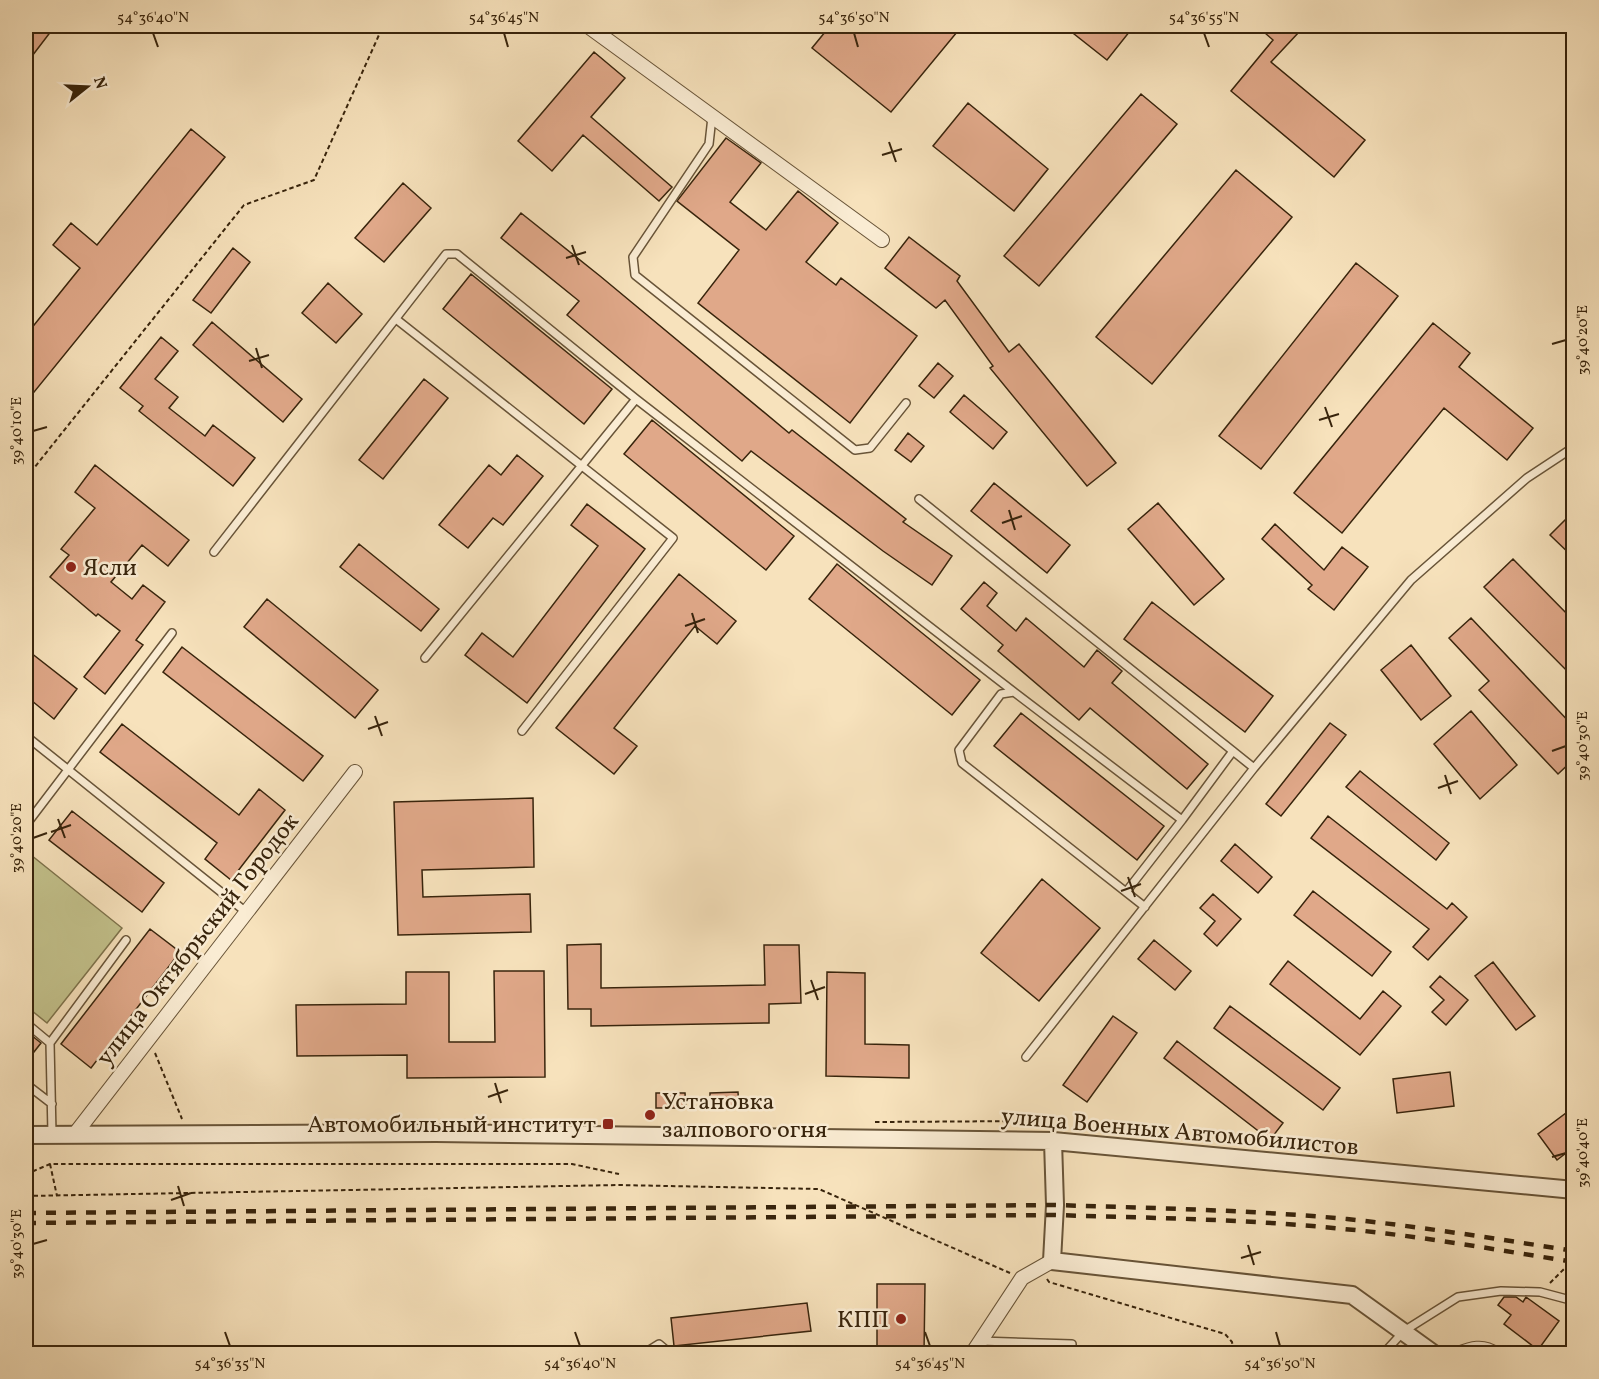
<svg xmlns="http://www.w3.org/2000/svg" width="1599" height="1379" viewBox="0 0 1599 1379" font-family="Vollkorn,serif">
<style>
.green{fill:#c3c28c;stroke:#7e734c;stroke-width:1.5}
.building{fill:#e0a889;stroke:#38240c;stroke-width:1.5}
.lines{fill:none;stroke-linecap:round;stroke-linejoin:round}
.service-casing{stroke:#685438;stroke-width:10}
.minor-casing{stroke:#685438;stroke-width:16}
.tertiary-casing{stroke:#685438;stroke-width:20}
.path{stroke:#38240c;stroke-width:2;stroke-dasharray:4.5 3;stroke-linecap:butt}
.service{stroke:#faecd3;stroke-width:7}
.minor{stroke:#faecd3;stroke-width:14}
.tertiary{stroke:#faecd3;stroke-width:16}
.rail{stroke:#38240c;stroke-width:4.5;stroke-dasharray:10 10;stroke-linecap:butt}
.ticks{fill:none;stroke:#38240c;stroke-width:2}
.poi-dot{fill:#8f2418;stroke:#faecd3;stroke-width:2}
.labels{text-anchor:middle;stroke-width:5;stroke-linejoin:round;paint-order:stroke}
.poi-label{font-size:24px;fill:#38240c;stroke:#faecd3;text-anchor:start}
.street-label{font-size:24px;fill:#38240c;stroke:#faecd3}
.neatline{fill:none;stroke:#38240c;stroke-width:2}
.ticks-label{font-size:15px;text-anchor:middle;fill:#38240c}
</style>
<rect width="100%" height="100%" fill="#f7e2bc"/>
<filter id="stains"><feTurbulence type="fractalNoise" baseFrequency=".00333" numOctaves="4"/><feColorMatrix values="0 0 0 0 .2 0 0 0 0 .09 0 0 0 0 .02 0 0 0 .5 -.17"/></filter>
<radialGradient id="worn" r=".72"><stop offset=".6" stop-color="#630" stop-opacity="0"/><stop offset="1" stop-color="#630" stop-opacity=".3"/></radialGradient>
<path class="green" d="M31,855l91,73 -75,95 -21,-17v-145z"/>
<path class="building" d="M26,26h29l-29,38z
M830,26h132l-71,86 -79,-64z
M1064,26h70l-27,34z
M1257,26h35l7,6 -28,30 94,78 -31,37 -103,-86 42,-51z
M594,52l31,26 -34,39 81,70 -13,14 -76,-66 -31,36 -34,-30z
M1141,94l36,30 -138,162 -35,-30z
M968,103l80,66 -34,42 -81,-65z
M191,129l34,28 -199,245v-67l54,-67 -27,-23 18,-22 26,22z
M726,138l35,25 -31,39 36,28 32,-39 40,32 -32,39 30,23 5,-7 76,58 -67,87 -152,-120 41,-53 -62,-49z
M1236,170l56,47 -140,167 -56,-47z
M403,183l28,25 -47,54 -29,-24z
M521,213l79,63 189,157 3,-3 114,89 -3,3 49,34 -20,29 -49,-34 -132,-100 -9,10 -175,-146 12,-14 -78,-63z
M909,237l51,39 -3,5 52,71 10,-8 97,119 -29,23 -97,-118 3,-2 -48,-66 -9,8 -51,-40z
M233,248l17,14 -39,51 -18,-13z
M1356,263l42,33 -137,173 -42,-33z
M471,274l141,115 -28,35 -141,-115z
M328,283l34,31 -26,29 -34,-30z
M212,322l90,77 -19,23 -90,-77z
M1433,323l37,30 -11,14 74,61 -26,32 -63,-52 -102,125 -48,-40z
M161,337l17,14 -23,28 23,18 -9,11 36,28 8,-11 42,33 -22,28 -94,-75 4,-5 -23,-18z
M938,363l15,13 -19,22 -15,-12z
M424,379l24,19 -65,81 -24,-19z
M964,395l43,37 -14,17 -43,-37z
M652,420l142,116 -28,34 -142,-116z
M908,433l16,13 -13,16 -16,-12z
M517,455l26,21 -40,49 -10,-7 -25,30 -29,-23 50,-60 12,10z
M95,465l94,75 -21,26 -26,-21 -31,37 21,17 11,-14 22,17 -29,38 7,5 -38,49 -21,-17 36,-46 -22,-17 -2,2 -46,-39 19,-22 -8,-6 34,-41 -20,-16z
M994,483l76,62 -23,28 -76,-62z
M1158,503l66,76 -30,26 -66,-76z
M587,504l58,45 -118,154 -62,-48 17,-22 31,24 85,-111 -27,-21z
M1574,511v47l-24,-23z
M1275,524l49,46 18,-23 26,20 -34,43 -26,-21 4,-4 -50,-46z
M359,544l80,65 -18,22 -81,-64z
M1513,559l61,62v57l-90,-91z
M837,564l143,116 -28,35 -143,-116z
M679,574l57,47 -19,23 -22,-18 -81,102 23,18 -23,28 -58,-46z
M984,582l13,11 -10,13 29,25 10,-13 58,49 13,-17 25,21 -10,12 96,81 -21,25 -97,-81 -11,12 -81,-69 5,-6 -42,-36z
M267,599l111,91 -23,28 -111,-91z
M1152,602l121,94 -28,36 -121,-93z
M1471,618l103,109v32l-16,15 -79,-84 10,-9 -40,-43z
M1411,645l40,51 -30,24 -40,-50z
M182,647l141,109 -20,25 -140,-109z
M26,649l51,40 -23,30 -28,-23z
M1471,711l46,54 -37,34 -46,-55z
M1021,713l143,113 -27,34 -143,-114z
M1330,723l16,12 -65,81 -15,-12z
M122,724l117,91 20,-26 26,21 -54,70 -26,-21 12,-16 -117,-91z
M1360,771l89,72 -13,17 -90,-73z
M533,798l1,69 -112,3 1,27 107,-3 1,38 -133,3 -4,-133z
M72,811l92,72 -22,29 -93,-72z
M1328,816l119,93 5,-6 15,14 -39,43 -15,-13 16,-18 -118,-91z
M1235,844l37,33 -14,16 -37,-32z
M1042,879l58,49 -61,73 -58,-48z
M1313,891l78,61 -19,24 -78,-61z
M1213,894l28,25 -24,27 -13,-12 11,-13 -15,-13z
M150,929l30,23 -89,116 -30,-24z
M1154,940l37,31 -16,19 -37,-31z
M601,944v44l164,-3 -1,-40h35l2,58 -32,1v19l-178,3v-17h-23l-1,-64z
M1288,961l72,58 23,-28 18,15 -41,49 -90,-71z
M1493,962l42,54 -19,14 -41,-54z
M494,971h50l1,106 -138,1v-23l-110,1 -1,-51 110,-1v-32h43v70h46z
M827,972l38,1v71l44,1v33l-83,-2z
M1440,976l28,24 -22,25 -14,-13 12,-12 -14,-13z
M1230,1006l110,82 -17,22 -109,-82z
M1113,1016l24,17 -50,69 -24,-17z
M26,1031l15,12 -15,19z
M1177,1041l106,82 -13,17 -106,-82z
M1450,1072l4,34 -57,7 -4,-34z
M738,1092l1,17h-29v-16z
M656,1093h29l1,15h-30z
M1566,1113l8,10v24l-17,13 -19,-26z
M877,1284h48l-1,69h-47z
M1504,1297h12l7,5 3,-5 33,24 -21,29 -34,-26 7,-9 -13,-10z
M807,1303l4,28 -137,15 -3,-28z"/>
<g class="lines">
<g class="service-casing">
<path id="service" d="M712,117l-3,27 -76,113 2,18 220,175 15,-2 36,-45
M396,319l277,219 -151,193
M919,499l335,269
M214,552l232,-298h11l179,145 378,293
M425,658l211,-259
M26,736l220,176
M26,825l146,-192
M1126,892l56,-72
M1145,907l-183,-144 -3,-13 42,-56 13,-2 168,128 51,-69
M26,1023l24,20
M1026,1057l228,-289 157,-188 116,-102 47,-31
M26,1084l26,20
M52,1134l-2,-91 76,-103
M980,1341l92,3v10
M553,1354l12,-4 2,4
M643,1354l16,-10 12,10
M1383,1354l21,-23 54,-34 43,-6 39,1 34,9"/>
</g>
<g class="minor-casing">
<path id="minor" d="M588,26l294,214
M75,1134l280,-362
M972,1354l50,-76 30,-17
M1458,1354c13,-5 25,-9 37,0"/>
</g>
<g class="tertiary-casing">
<path id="tertiary" d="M26,1135l410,-2 617,8 521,49
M1053,1141l2,64 -3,56 300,34 82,59"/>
</g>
<path class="path" d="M26,478l218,-273 70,-25 69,-154
M155,1053l27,66
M875,1122l161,-1
M50,1164l7,32
M26,1171l3,2 21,-9h522l47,10
M26,1196l593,-11 200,4 191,84
M1047,1279l2,3 176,52 7,8 2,12
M1550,1283l24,-24"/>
<use href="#service" class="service"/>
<use href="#minor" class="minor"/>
<use href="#tertiary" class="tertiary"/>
<path class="rail" d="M26,1213l1029,-8c97,3 195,5 292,14 76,8 151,20 227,32
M26,1223l1028,-8c97,3 194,4 290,14 77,7 153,21 230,33"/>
</g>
<path class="ticks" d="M153,33l5,14M504,33l4,14M854,33l4,14M1204,33l5,14M889,142l7,20M882,155l20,-6M572,245l7,20M566,258l20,-6M1552,344l14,-4M256,348l6,20M249,361l20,-6M1325,407l7,20M1319,420l20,-6M33,431l14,-4M1009,510l6,20M1002,523l20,-7M692,613l6,20M685,626l20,-7M375,716l7,20M368,729l20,-7M1552,751l14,-5M1445,775l6,19M1438,788l20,-7M58,819l7,19M51,832l20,-7M33,838l14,-5M1128,877l7,20M1121,891l20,-7M811,980l7,20M805,994l20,-7M495,1083l6,20M488,1097l20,-7M1552,1157l14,-4M178,1186l6,20M171,1200l20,-7M33,1244l14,-4M1248,1245l6,20M1241,1258l20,-6M225,1332l5,14M575,1332l5,14M925,1332l5,14M1276,1332l4,14"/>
<g class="poi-dot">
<circle cx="71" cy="567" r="6"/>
<circle cx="650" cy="1115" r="6"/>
<rect x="602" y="1118" width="12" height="12" rx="3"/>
<circle cx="901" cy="1319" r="6"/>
</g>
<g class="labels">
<g class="poi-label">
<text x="83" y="575">Ясли</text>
<text x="662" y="1109">Установка<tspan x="662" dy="28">залпового огня</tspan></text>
<text x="596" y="1132" text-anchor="end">Автомобильный институт</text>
<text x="889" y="1327" text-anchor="end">КПП</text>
</g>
<g class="street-label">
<text transform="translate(197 939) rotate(-52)" y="8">улица Октябрьский Городок</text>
<text transform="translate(1180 1131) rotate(5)" y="8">улица Военных Автомобилистов</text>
</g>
</g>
<rect width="1599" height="1379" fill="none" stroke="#f7e2bc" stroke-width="66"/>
<g transform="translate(87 87) rotate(72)" stroke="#faecd3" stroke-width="4.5" paint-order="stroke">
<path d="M0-4.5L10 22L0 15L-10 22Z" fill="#38240c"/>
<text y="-9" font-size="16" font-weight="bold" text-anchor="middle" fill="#38240c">N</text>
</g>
<rect x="33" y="33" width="1533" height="1313" class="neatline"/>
<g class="ticks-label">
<text x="153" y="22">54°36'40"N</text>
<text x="504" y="22">54°36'45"N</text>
<text x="854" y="22">54°36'50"N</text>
<text x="1204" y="22">54°36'55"N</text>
<text transform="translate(1582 340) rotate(-90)" y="5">39°40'20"E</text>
<text transform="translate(16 431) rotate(-90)" y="5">39°40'10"E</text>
<text transform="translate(1582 746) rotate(-90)" y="5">39°40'30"E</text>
<text transform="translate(16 838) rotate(-90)" y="5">39°40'20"E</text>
<text transform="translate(1582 1153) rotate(-90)" y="5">39°40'40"E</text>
<text transform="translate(16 1244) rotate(-90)" y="5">39°40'30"E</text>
<text x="230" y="1368">54°36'35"N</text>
<text x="580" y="1368">54°36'40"N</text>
<text x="930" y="1368">54°36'45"N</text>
<text x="1280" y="1368">54°36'50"N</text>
</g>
<rect width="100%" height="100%" filter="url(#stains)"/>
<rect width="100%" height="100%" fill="url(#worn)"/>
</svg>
